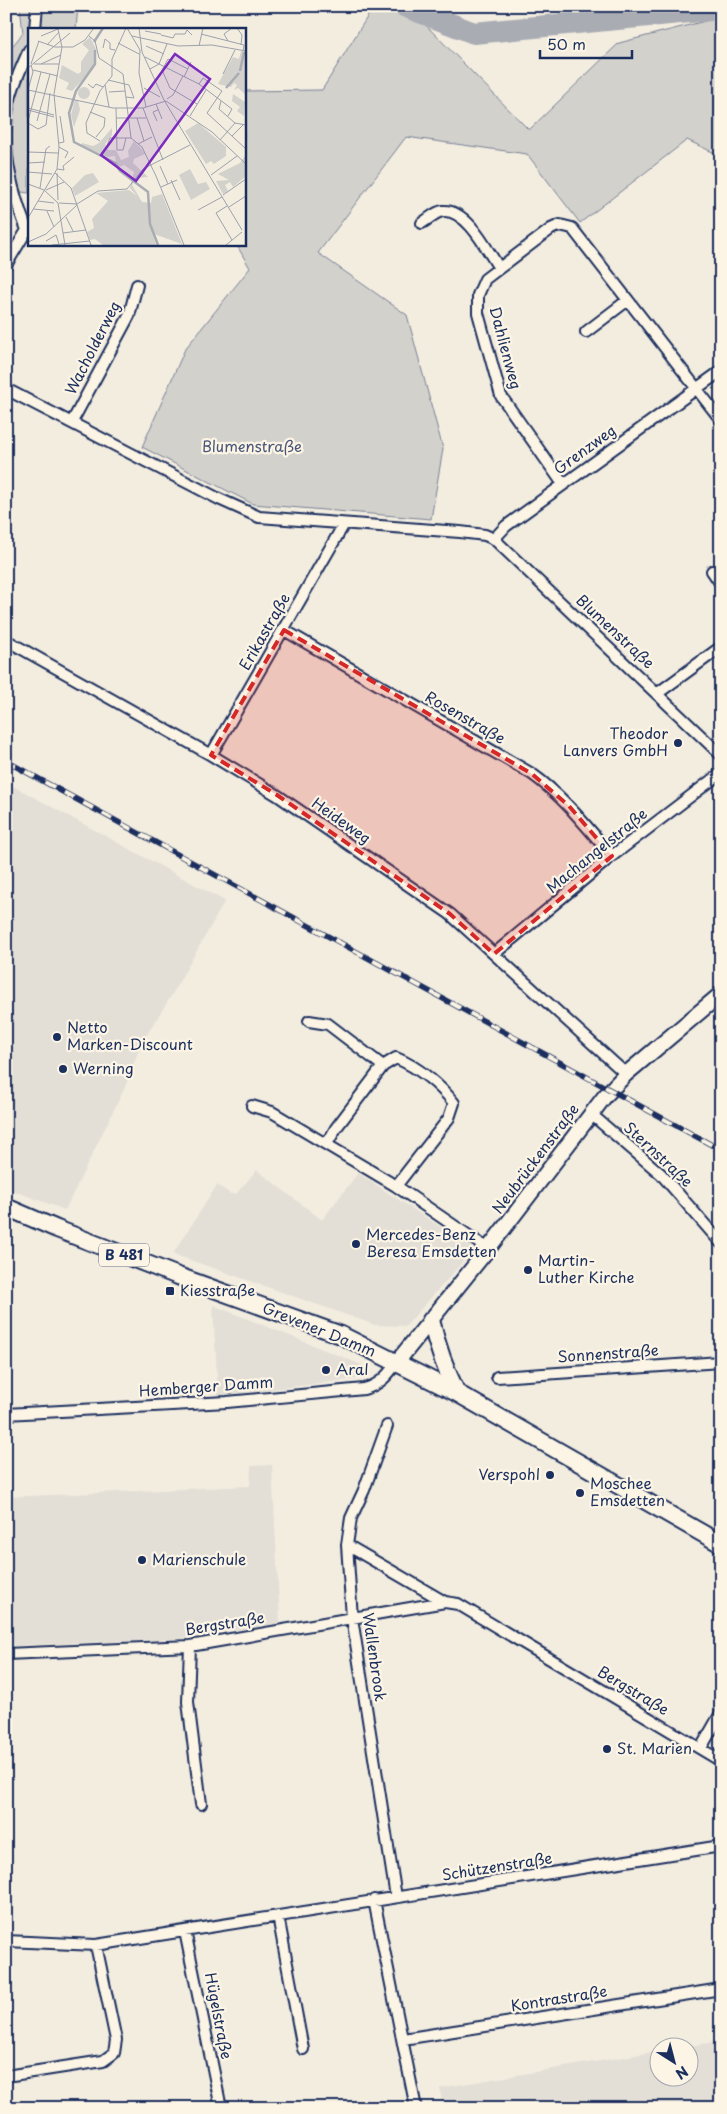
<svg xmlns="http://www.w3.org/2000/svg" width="727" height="2114" viewBox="0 0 727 2114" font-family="'Playpen Sans',sans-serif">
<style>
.built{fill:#e3dfd6}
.green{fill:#d3d1cc;stroke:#778095}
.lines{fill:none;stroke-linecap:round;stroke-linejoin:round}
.river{stroke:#a9acb3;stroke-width:22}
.minor-casing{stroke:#1b2f5e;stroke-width:14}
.tertiary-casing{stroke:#1b2f5e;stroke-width:18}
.primary-casing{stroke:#1b2f5e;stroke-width:20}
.minor{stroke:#fcf5e5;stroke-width:10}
.tertiary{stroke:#fcf5e5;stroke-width:14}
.primary{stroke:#fcf5e5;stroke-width:16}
.rail-casing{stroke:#1b2f5e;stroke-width:5.5}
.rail{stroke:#fcf5e5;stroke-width:4;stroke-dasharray:11;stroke-linecap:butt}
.marked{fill:#d62828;fill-opacity:0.2;stroke:#d62828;stroke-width:4;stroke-dasharray:10 6;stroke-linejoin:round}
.poi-dot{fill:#1b2f5e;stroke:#fcf5e5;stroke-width:2}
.labels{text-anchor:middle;stroke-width:4.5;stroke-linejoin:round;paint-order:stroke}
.shield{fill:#fcf5e5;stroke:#5e6a86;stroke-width:1}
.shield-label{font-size:14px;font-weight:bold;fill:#1b2f5e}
.street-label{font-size:15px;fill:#1b2f5e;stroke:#fcf5e5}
.park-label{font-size:15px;fill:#49587a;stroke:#fcf5e5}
.poi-label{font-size:15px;fill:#1b2f5e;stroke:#fcf5e5;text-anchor:start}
.inset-river{fill:none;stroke:#a9acb3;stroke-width:2.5}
.inset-road{fill:none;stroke:#9da1ac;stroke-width:1}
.view{fill:#7b2cbf;fill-opacity:0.15;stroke:#7b2cbf;stroke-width:2.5}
.inset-edge{fill:none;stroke:#1b2f5e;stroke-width:2.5}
</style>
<rect width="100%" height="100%" fill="#f3ede0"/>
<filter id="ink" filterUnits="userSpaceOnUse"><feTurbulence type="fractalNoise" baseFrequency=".02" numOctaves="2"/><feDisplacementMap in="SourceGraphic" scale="10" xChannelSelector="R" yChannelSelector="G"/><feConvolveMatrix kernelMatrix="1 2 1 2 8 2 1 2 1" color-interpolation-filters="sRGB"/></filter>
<g filter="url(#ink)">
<path class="built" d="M6,782l219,119 -54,95 -30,48 -16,43 -60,123 -59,-22z
M257,1170l65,50 36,-47 116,76 -68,77 -31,-1 -202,-71 44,-69 14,9h5z
M213,1305l154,62 -3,11 -146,18z
M272,1465l8,158 -103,16 -171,7v-149l244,-11 1,-20z
M721,2041v67h-278l-3,-20 219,-37 1,25h30l-1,-30z"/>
<path class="green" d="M20,6h58l-2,23h-47v164l-23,-3v-136l17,-21z
M374,6h33l122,124 90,-87 102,-26v139l-34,-16 -107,83 -53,-69 -121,-17 -88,116 89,62 36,134 -12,70 -178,-15 -111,-57 43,-98 65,-81 -14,-24h8v-153l78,-1z"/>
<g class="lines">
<path class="river" d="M404,6l70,27 247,-24"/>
<g class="minor-casing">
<path id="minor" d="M35,29l2,-23
M422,223c7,-4 13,-11 21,-12 24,-2 44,39 56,57
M6,265l21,-35c-14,-36 -25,-75 -20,-114 2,-23 13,-45 22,-66
M586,332l42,-32
M6,389l213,110 40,18 201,15 25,3 9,4 227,216
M72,422l57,-106 8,-31
M563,484l-62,-88 -23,-83v-18l7,-16 66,-50 9,-4 12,3 149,192
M494,539l12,-13 215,-155
M712,571l9,13
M284,630l248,144c31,22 55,53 80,82
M6,640l205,115 66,40 173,119 176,160
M658,693l63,-46
M211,755l133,-231
M494,954l118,-98 109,-83
M309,1021l19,3 55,42 13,-8c22,9 44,27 58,45l-5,15 -53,68
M252,1106l20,6 124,74 92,63
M591,1114l70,60 60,69
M327,1144l9,-16 47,-62
M497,1377l224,-15
M6,1414l221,-12 137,-13c16,-4 24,-14 33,-27
M387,1426l-23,64 -13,28 -4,27 5,73 44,279
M347,1545l98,57
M190,1646l-2,56 13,102
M6,1654l184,-8 255,-44 13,2 263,157
M701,1748l20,-35
M374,1900l42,208
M278,1916l25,133
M185,1931l36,177
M6,1941l90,4 625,-99
M403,2039l318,-50
M6,2076l97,-15 11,-8 2,-13 -20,-95"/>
</g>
<g class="tertiary-casing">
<path id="tertiary" d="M397,1362l91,-113 117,-153 21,-22 95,-80"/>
</g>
<g class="primary-casing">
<path id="primary" d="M6,1207l51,22 121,47 163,59 116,58 264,151
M431,1320c6,26 14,49 26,73"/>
</g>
<use href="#minor" class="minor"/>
<use href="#tertiary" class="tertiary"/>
<use href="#primary" class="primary"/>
<g class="rail-casing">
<path id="rail" d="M6,761l715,389"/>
</g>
<use href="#rail" class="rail"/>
</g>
</g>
<path class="marked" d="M284,630l248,144 37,32 43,50 -118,98 -44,-40 -173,-119 -66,-40z"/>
<g class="poi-dot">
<circle cx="678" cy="743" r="5"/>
<circle cx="57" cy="1037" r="5"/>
<circle cx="63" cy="1069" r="5"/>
<circle cx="356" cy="1244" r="5"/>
<circle cx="528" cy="1270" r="5"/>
<rect x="165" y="1286" width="10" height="10" rx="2.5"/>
<circle cx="326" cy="1370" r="5"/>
<circle cx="550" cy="1475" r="5"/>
<circle cx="580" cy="1493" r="5"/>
<circle cx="142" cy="1560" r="5"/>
<circle cx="607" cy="1749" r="5"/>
</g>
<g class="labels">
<rect class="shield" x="99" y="1243.5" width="50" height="23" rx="4"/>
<g class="shield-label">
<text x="124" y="1260">B 481</text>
</g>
<g class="street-label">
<text transform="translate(93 348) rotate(-63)" y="5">Wacholderweg</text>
<text transform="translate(505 348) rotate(75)" y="5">Dahlienweg</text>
<text transform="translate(585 450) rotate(-36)" y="5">Grenzweg</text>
<text transform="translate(265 632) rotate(-60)" y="5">Erikastraße</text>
<text transform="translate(615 632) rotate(43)" y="5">Blumenstraße</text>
<text transform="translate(465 718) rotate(30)" y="5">Rosenstraße</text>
<text transform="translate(341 821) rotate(35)" y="5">Heideweg</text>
<text transform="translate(597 851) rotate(-39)" y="5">Machangelstraße</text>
<text transform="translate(658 1155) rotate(43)" y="5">Sternstraße</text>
<text transform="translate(536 1159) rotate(-53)" y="5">Neubrückenstraße</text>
<text transform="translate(319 1330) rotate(22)" y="5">Grevener Damm</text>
<text transform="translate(608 1354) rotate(-4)" y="5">Sonnenstraße</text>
<text transform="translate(206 1387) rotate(-4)" y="5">Hemberger Damm</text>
<text transform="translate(225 1624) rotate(-9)" y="5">Bergstraße</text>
<text transform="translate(374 1657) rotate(82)" y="5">Wallenbrook</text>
<text transform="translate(633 1691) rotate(31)" y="5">Bergstraße</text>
<text transform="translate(497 1867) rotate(-9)" y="5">Schützenstraße</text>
<text transform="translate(559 1999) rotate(-9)" y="5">Kontrastraße</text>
<text transform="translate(218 2016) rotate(79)" y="5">Hügelstraße</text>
</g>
<g class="park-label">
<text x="252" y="452">Blumenstraße</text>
</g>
<g class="poi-label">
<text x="668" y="739" text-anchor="end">Theodor<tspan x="668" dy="17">Lanvers GmbH</tspan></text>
<text x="67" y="1033">Netto<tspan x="67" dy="17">Marken-Discount</tspan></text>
<text x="73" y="1074">Werning</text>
<text x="366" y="1240">Mercedes-Benz<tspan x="366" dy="17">Beresa Emsdetten</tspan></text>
<text x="538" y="1266">Martin-<tspan x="538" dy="17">Luther Kirche</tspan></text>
<text x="180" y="1296">Kiesstraße</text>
<text x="336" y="1375">Aral</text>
<text x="540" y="1480" text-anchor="end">Verspohl</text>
<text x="590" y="1489">Moschee<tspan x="590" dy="17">Emsdetten</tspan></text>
<text x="152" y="1565">Marienschule</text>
<text x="617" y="1754">St. Marien</text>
</g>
</g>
<g transform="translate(28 28)">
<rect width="218" height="218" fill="#f3ede0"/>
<path d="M62,9l6,12 -3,20 -21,22 -6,-2 3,-6 -10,-5 3,-13 16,9 3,-2v-10l8,-12 -7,-6zM213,23h4v43l-7,-6 -4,2 3,-5 -3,-2 -3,4 -13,-3 15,-27 6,2zM50 65a6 6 0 1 1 12 0a6 6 0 1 1-12 0ZM205,66l12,8 -1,14 -7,-5 3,-4 -8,-6zM47,72h3l2,10 -6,17 -3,-12zM170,95l28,24v9l-12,8 -3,-3 -5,3 -21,-33zM84,100v7l-7,9 3,6h8l5,10 8,-3 -1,-6 6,-10 7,7 4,6 -11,5 -1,4 15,14 -12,1 -4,7 10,17 9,1 1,-6 10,-3 20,50 -28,-10 -3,-6 5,17h-53l-8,-6 -5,1 -3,-8 7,-4 -2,-9 16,-18 -12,-8 33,-3 8,6 -7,-8 4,-16 -10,-7 -7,3 -2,-12 -7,1 -27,-11 1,-3 11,3 6,-3zM217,128v21l-12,10 -3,-5 -5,3 3,6 -5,3 -7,-13 13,-1 -11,-6 22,-11zM162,141l8,15 8,-2 4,7 -19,11 -12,-25zM65,145l6,9 -24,14 -3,-8 13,-13z" fill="#d3d1cc"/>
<path class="inset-river" d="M66,14l9,-14M67,22v14l-19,27 -7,22 5,29 41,21 5,8 28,21 2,32 8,21M212,43l4,-19M198,60l13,-15"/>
<path class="inset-road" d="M99,0l13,22 -1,23 7,34M111,0l3,24 22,48 78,130M209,0l5,7 -1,10M117,3l16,3M173,6l43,11 -1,6M133,7l12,3 2,-4h10l2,-4 5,5M13,8l17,-7 4,18M61,8l6,5 4,17 24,16 8,64 11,9 14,29 28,69M104,8l46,10 34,-1 34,6M10,13l17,6h18l12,-7 9,-12M200,13l-4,-7 8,-6M90,15l21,11M19,17l12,-13M118,18l18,8M171,18l4,-18M75,20l2,-9 5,4v6l5,1M218,24v20M117,29l54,27 33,25 -4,7M3,36l8,-23M6,36h25M13,36l20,-9M0,40l42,-35M122,41l9,-5 8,-20M160,41l-20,-10 -6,11 8,18 27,16M5,42l25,6M195,46l12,-24M156,49l7,-15M80,52l21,5 5,13 -8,-1M60,56l5,4 3,-4 7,3M171,56l4,-6 19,13 -15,22 39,36M77,57l4,22M116,60l16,9M0,62l85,18h30l23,-7 46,31 34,32M0,62l5,-18 -2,-7M81,64l16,-1M139,71l6,-4 10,-19M193,73l-2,8 16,14 11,2M128,76l6,15M0,80l26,7M88,80l1,42h6l3,-12M115,80l20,52M0,82l26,7M62,84l15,6 -1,9 -8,10M162,88l16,-26M88,90h30M109,90l7,23M0,93l13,-49M9,93l13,-47M129,93l-4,-9 5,-2M0,95l10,6 8,-4 4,-32M204,108l11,-11M192,112l15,-17M72,113l-13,-8 -1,-10 14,-32 12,-15v-17l14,-31M31,115l5,-1 -4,-26M110,116l14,-7M31,119l9,5 -3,6M78,120l4,-10h21M0,124l30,1M0,135l17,-1M132,138l8,18M29,141l7,1 -1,-4 11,-9M0,144l24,2M27,145l16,15 20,57M29,145l1,27M183,147l26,-19M143,152l9,20M0,156l16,6 14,13 7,42M133,159l16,-7M12,160l6,-39 4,-3M18,162l18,-8M195,167l23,-16M10,173l16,2M31,175l18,1M49,176l21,-13 29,-2 16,-20 47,-24M199,178l-11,7 16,27M201,179l17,-11M5,181l21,2M170,182l24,-13M19,183l7,16M38,189l7,14M0,190l29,-49 2,-22 -5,-53 8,-47M35,205l23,-3M18,213l10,-6 3,9M0,214l18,-8 31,-29M24,217l38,-4M198,217l16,-13"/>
<path class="view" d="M147,26l35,25 -74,102 -35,-26z"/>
<rect width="218" height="218" class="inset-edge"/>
</g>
<rect width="727" height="2114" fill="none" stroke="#fcf5e5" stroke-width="25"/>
<rect x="12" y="12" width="702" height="2089" fill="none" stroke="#1b2f5e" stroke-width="2" filter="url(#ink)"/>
<g transform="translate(674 2062) rotate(144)"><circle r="24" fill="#fcf5e5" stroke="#a2a6af"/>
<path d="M0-4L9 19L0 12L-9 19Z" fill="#1b2f5e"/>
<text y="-8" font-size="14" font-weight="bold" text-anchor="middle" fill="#1b2f5e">N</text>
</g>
<path d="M540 50v8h92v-8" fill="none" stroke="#1b2f5e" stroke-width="2.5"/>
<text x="547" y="50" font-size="15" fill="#1b2f5e" stroke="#fcf5e5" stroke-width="4" paint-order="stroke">50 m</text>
</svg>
